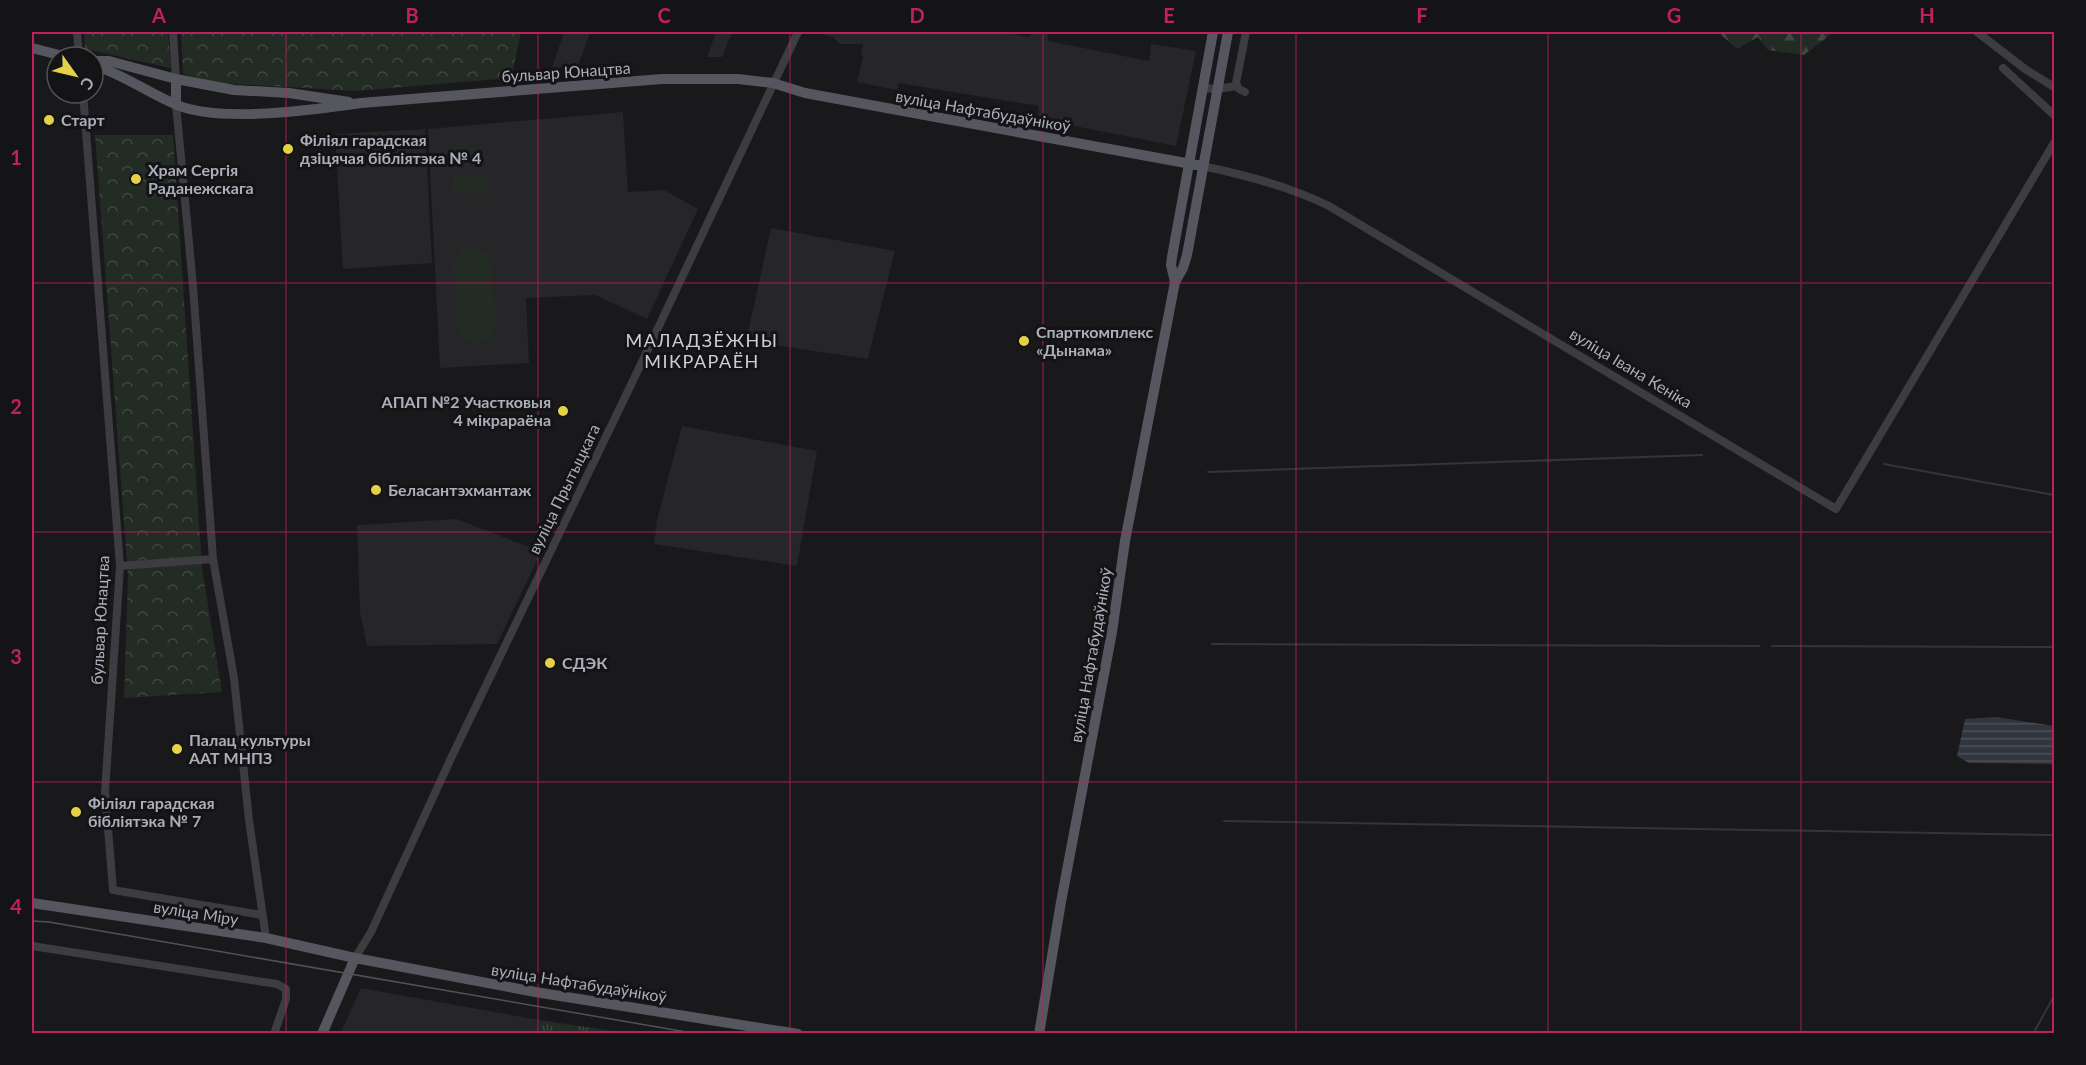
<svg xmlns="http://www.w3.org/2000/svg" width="2086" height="1065" viewBox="0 0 2086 1065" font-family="Lato,sans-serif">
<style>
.built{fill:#262528}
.grass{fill:url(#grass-tufts)}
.forest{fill:url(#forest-firs)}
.park{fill:url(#park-crowns)}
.pitch{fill:#232b25}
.water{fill:url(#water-rules)}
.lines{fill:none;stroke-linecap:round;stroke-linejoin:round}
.stream{stroke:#30353e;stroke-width:2}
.minor{stroke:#3d3c41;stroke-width:8}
.major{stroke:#56565e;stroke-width:10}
.tram{stroke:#515258;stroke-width:1.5}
.grid{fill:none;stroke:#c12060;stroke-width:1.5;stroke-opacity:0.55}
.poi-dot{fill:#e4d148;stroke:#141416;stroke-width:2}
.labels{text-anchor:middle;stroke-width:6;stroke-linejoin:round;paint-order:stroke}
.street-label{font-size:16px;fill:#acaeb9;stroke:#141416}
.poi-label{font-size:16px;font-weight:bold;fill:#acaeb9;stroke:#141416;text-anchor:start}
.neighbourhood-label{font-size:18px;letter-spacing:1.5px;fill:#cdcdd6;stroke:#141416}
.neatline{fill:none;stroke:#c12060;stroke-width:2}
.grid-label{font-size:20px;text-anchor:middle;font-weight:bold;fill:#c12060}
</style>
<defs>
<pattern id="grass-tufts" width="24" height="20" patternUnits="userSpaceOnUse" patternTransform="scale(1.5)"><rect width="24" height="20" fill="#232b25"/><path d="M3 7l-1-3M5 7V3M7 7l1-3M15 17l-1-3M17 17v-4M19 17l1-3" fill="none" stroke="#404743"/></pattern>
<pattern id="forest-firs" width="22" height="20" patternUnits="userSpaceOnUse" patternTransform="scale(1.5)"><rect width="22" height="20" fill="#232b25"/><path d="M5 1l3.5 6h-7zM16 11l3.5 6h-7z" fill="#404743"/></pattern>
<pattern id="park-crowns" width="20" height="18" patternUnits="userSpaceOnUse" patternTransform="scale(1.5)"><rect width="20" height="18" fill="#232b25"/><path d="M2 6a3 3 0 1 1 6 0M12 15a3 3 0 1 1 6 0" fill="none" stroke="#404743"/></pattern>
<pattern id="water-rules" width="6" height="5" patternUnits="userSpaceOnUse" patternTransform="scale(1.5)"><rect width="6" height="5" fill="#30353e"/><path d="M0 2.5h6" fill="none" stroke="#4b5058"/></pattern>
</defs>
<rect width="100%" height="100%" fill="#19191b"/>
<path class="built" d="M564,32l26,1 -12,33 -26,2z
M716,32h16l-10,25h-15z
M815,32h186l28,5 4,-5h10l5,1v8l101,20 2,-17 45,7 -20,95 -137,-27 -1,-13 -139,-23 -2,7 -40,-8 6,-25 -2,-2 2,-11h-23l-7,-7z
M623,112l5,80 36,-2 34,19 -51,110 -52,-24 -69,3 3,65 -89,5 -12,-239z
M425,129l7,134 -89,6 -8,-135z
M771,228l124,23 -27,108 -122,-18z
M682,426l135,25 -20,115 -143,-22 3,-24z
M457,519l84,33 -44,92 -130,2 -7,-34 -3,-87z
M361,988l178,32 1,13 -200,1z"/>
<path class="grass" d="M539,1020l87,13h-86z"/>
<path class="forest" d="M1718,32h116l-30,23 -36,-5 -10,-13 -21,12z"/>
<path class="park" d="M84,32h84l3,36 -86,-19z
M181,32h340l-10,46 -155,13 -136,-8 -37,-9z
M95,135h78l29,433 20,124 -98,6 4,-122z"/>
<path class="pitch" d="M476,146l1,19 -27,1 -1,-19z
M454,174l33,1v18l-34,-1z
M477,247l13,10 7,68 -8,15 -14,5 -12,-6 -6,-13 -4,-63 9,-14z"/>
<path class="water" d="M1996,717l58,9v38l-85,-1 -12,-7 8,-37z"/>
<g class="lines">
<path class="stream" d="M1884,464l170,31
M1208,472l494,-17
M1212,644l547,2
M1772,646l282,1
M1224,821l830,14
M2033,1034l21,-38"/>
<path class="minor" d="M77,32l2,25
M173,32l3,47
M1977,32l48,37 29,18
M2003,68l51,47
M1203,88l14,1 20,-3
M1245,92l-6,-3 -3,-6 10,-51
M83,93l37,473 -15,226 8,98 149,25
M176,104l17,182 20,273 21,119 15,142 17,118
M1202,166c44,9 86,20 127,40l507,303 218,-366
M120,566l93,-7
M32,946l245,38 9,5v10l-12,35
M355,958l16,-26 81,-176 189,-392 157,-332"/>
<path class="major" d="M32,48l35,9
M93,61h16l67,18 58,11 55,3 60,9
M93,65c30,9 55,28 84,40 44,18 136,5 184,-2l301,-24h76l35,4 32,10 397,73
M176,104v-25
M1175,282l-4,-17 1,-8 41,-225
M32,903l234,35 89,20 180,34 263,42
M322,1034l33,-76
M1039,1034l22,-132 51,-270 13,-91 50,-259 8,-14 4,-13 41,-223"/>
<path class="tram" d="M32,921l17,1 649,112"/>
</g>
<path class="grid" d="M286,32v1002M538,32v1002M790,32v1002M1043,32v1002M1296,32v1002M1548,32v1002M1801,32v1002M32,283h2022M32,532h2022M32,782h2022"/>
<g class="poi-dot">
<circle cx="49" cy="120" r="6"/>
<circle cx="288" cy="149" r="6"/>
<circle cx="136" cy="179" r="6"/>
<circle cx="1024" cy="341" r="6"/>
<circle cx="563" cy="411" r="6"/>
<circle cx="376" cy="490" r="6"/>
<circle cx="550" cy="663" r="6"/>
<circle cx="177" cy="749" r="6"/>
<circle cx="76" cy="812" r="6"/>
</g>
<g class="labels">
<g class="street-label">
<text transform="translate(566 72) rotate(-4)" y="6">бульвар Юнацтва</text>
<text transform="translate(983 111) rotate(10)" y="6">вуліца Нафтабудаўнікоў</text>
<text transform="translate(1631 368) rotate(31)" y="6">вуліца Івана Кеніка</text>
<text transform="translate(564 489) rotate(-64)" y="6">вуліца Прытыцкага</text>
<text transform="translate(100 620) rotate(-87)" y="6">бульвар Юнацтва</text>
<text transform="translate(1091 655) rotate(-80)" y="6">вуліца Нафтабудаўнікоў</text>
<text transform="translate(196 913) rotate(9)" y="6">вуліца Міру</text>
<text transform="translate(579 983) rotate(9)" y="6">вуліца Нафтабудаўнікоў</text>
</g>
<g class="poi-label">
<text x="61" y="126">Старт</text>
<text x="300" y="146">Філіял гарадская<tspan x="300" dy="18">дзіцячая бібліятэка № 4</tspan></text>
<text x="148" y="176">Храм Сергія<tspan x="148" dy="18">Раданежскага</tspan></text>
<text x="1036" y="338">Спарткомплекс<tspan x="1036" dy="18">«Дынама»</tspan></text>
<text x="551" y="408" text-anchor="end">АПАП №2 Участковыя<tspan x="551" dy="18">4 мікрараёна</tspan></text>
<text x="388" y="496">Беласантэхмантаж</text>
<text x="562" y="669">СДЭК</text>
<text x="189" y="746">Палац культуры<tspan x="189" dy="18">ААТ МНПЗ</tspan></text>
<text x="88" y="809">Філіял гарадская<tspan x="88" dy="18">бібліятэка № 7</tspan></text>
</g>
<g class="neighbourhood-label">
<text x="702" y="347">МАЛАДЗЁЖНЫ<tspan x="702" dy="21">МІКРАРАЁН</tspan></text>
</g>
</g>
<rect width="2086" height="1065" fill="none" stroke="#141416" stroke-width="66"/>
<g transform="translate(75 75) rotate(124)"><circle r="28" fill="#141416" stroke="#515257" stroke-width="1.5"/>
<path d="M0-4.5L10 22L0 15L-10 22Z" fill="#e4d148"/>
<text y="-9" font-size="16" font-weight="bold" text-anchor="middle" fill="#acaeb9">С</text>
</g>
<rect x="33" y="33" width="2020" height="999" class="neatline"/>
<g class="grid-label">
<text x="159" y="23">A</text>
<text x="412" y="23">B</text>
<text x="664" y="23">C</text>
<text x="917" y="23">D</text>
<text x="1169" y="23">E</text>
<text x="1422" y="23">F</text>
<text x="1674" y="23">G</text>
<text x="1927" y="23">H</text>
<text x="16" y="165">1</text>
<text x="16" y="414">2</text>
<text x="16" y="664">3</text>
<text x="16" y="914">4</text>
</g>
</svg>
